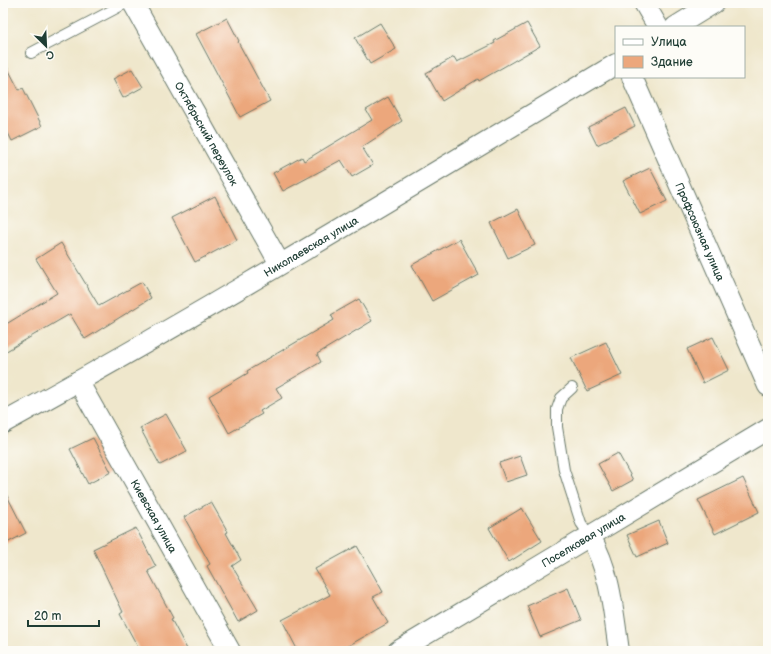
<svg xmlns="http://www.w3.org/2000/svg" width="771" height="654" viewBox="0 0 771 654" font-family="'Balsamiq Sans',sans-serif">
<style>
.building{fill:#eca77c}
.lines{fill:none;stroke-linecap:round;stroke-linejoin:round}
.service-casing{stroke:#687869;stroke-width:12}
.minor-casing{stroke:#687869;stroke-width:22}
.service{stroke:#fff;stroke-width:10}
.minor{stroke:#fff;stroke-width:20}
.labels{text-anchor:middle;stroke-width:3;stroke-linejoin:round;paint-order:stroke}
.street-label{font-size:11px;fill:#1f3d34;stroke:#fdfcf7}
</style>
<rect width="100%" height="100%" fill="#fdfcf7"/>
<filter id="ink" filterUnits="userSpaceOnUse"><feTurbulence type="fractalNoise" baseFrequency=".025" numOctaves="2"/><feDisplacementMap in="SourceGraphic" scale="8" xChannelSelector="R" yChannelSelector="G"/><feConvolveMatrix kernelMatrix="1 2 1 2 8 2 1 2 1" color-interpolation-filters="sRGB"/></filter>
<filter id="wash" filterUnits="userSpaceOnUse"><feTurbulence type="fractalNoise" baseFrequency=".012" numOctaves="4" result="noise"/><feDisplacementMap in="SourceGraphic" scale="16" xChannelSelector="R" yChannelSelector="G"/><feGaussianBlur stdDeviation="0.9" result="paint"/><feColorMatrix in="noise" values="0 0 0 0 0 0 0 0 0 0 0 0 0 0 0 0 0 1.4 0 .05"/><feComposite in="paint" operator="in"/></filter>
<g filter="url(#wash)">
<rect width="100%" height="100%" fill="#efe7cc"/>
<g id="blocks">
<path class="building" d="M227,18l12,23 -1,1 32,59 -30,16 -44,-83z
M380,23l16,26 -26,15 -15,-26z
M527,23l13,23 -61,35 -1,-2 -36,22 -16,-28 28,-16 3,5 38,-19 -1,-2z
M3,59l16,31 4,-2 19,38 -30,15 -9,-18z
M132,69l11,18 -20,11 -10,-19z
M388,97l14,24 -40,26 11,18 -21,12 -11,-17 -58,31 -10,-18 29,-16 2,4 68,-41 -6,-10z
M626,108l9,18 -38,19 -9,-18z
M650,168l17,33 -27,13 -17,-33z
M215,196l22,44 -42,22 -23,-44z
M518,209l17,36 -27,13 -17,-35z
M459,239l20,36 -47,26 -20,-36z
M61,243l38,63 43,-24 9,16 -66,41 -15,-25 -67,39v-27l54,-33 -21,-34z
M359,299l13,22 -55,33 4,8 -45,26 6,10 -22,13 2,3 -33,19 -20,-37 39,-23 -1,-2 87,-51 -3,-5z
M713,337l16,33 -26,13 -16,-34z
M606,342l16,33 -35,16 -16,-33z
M166,414l21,37 -27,14 -20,-37z
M93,438l18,34 -23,12 -18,-35z
M618,453l15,27 -20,11 -15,-27z
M520,456l7,19 -21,7 -7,-19z
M743,478l16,34 -44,22 -17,-34z
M3,488l23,45 -23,12z
M211,502l17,30 -2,1 15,27 -9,6 26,44 -20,12 -31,-56 3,-2 -26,-47z
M522,508l20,33 -33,21 -20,-34z
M659,521l9,22 -31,14 -10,-22z
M136,528l20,39 -8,4 25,47 -2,1 17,32h-48l-20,-37 3,-2 -30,-63z
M357,546l26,46 -10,5 15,26 -49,28h-41l-16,-31 48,-25 -15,-26z
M568,588l13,32 -41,17 -13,-31z"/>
</g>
</g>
<g filter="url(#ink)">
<use href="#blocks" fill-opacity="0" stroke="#687869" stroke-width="1"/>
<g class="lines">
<g class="service-casing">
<path id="service" d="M31,53l95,-50
M572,388l-11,10 -4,11v18l7,43 17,53 9,13"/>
</g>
<g class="minor-casing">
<g id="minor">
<path id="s1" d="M133,3l147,261"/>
<path d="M644,3l14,24"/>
<path d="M675,27l39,-24"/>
<path id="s2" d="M632,77l136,309"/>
<path id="s3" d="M78,381l152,270"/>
<path id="s4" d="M3,423c208,-114 410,-238 613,-359"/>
<path d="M590,536c21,37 23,74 29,115"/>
<path id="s5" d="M398,651l370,-222"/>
</g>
</g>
<use href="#service" class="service"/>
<use href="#minor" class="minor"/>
</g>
</g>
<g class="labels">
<g class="street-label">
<text dy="4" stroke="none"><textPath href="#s1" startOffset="150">Октябрьский переулок</textPath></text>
<text dy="4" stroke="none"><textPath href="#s2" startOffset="169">Профсоюзная улица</textPath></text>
<text dy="4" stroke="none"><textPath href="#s4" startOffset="355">Николаевская улица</textPath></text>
<text dy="4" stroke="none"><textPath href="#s3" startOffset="155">Киевская улица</textPath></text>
<text dy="4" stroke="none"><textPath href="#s5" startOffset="216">Поселковая улица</textPath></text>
</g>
</g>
<rect width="771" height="654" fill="none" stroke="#fdfcf7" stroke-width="16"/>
<rect x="615" y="26" width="130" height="52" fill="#fdfcf7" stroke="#a4b0a9"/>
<rect x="623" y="39" width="20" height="6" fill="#ffffff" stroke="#a4b0a9"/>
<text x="651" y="46" font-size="12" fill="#1f3d34">Улица</text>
<rect x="623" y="56" width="20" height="12" fill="#eca77c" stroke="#a4b0a9"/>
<text x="651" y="66" font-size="12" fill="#1f3d34">Здание</text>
<g transform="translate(46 46) rotate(156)" stroke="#fdfcf7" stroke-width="3" paint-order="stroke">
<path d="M0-3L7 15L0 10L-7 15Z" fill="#1f3d34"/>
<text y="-6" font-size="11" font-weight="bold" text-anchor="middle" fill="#1f3d34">С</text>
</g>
<path d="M28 620v6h71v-6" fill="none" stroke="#1f3d34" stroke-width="2"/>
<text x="34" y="620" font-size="12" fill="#1f3d34" stroke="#fdfcf7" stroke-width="3" paint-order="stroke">20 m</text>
</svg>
